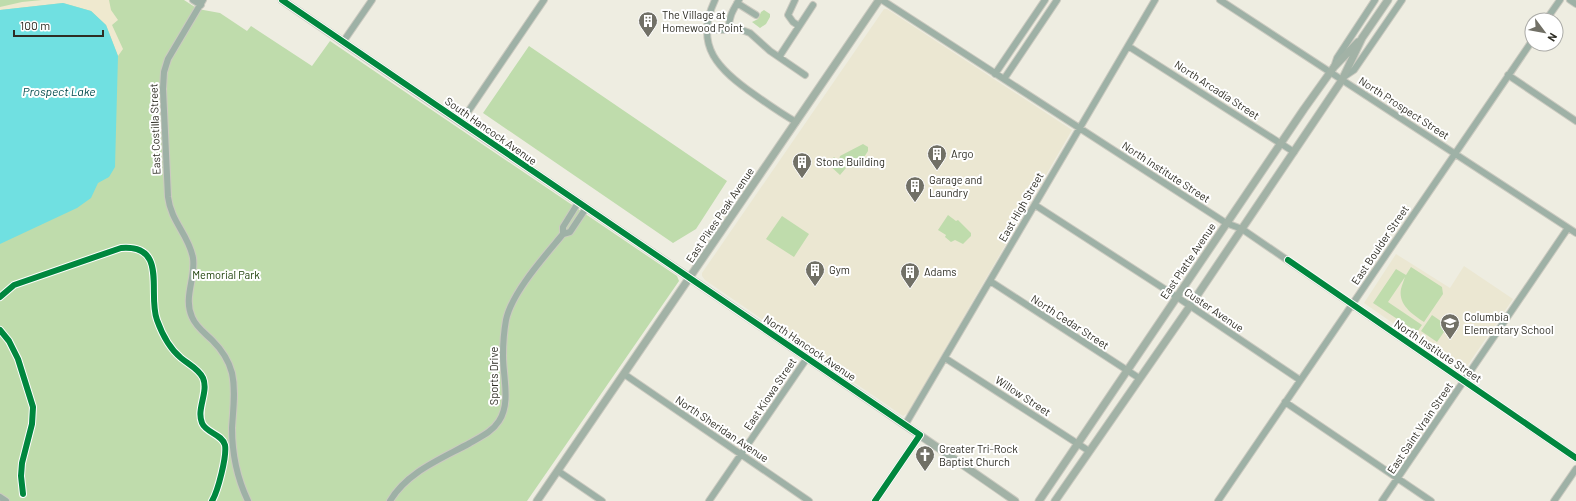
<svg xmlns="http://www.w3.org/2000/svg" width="1576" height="501" viewBox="0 0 1576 501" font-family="Barlow,sans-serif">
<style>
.built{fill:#ebe7d2}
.green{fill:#bfdcac}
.sand{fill:#efe9cf}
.water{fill:#70e0e1}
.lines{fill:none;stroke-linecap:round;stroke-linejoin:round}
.minor-casing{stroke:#cbcac0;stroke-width:8}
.major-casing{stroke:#cbcac0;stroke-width:9}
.minor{stroke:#9eb1a6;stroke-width:6}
.major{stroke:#a2b2a6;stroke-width:7}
.cycleway-casing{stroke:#fff;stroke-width:8}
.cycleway{stroke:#00873e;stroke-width:6}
.labels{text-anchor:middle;stroke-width:4;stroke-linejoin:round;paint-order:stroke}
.poi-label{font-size:11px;fill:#2e2d24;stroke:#fff;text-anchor:start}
.street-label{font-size:11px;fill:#2e2d24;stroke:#fff}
.park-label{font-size:11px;fill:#163a00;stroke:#fff}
.water-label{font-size:12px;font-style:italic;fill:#014a4c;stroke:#fff}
</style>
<rect width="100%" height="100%" fill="#eeede1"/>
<path class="built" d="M884,9h3l185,121 -164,283 -5,3 -198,-136 -3,-4v-3z
M1396,254l54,34 14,-22 49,33 -50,73 -99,-69z"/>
<path class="green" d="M0,0h184l14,9 22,4 27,18 4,-5 61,40 18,-25 347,235 2,5 -152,220h-527z
M764,10l6,4v3l-4,7 -6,4 -8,-6 6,-3 3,-7z
M529,46l198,135 -31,48 -23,14 -190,-130z
M863,144l5,3v4l-11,17 -11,-2 -7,-6 1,-4z
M834,157l12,11 -6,7 -12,-11z
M948,215l8,6 2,-1 13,13v3l-8,8 -8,-4 -4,2 -6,-5 1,-2 -8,-5z
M782,216l27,18 -15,23 -28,-18z
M1411,267l31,20 1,7 -19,28c-11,-7 -26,-17 -23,-33 1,-4 3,-9 4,-12l-17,25 34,23 -5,7 -44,-29 23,-34 10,6z
M1432,315l16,11 -11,16 -16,-11z"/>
<path class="sand" d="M42,0h67l2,10 7,10 -6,5 11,24 -5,7 -12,-31 -15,-14 -28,-8 -63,7v-3l22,-5z"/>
<path class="water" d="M63,3l28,8 15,14 12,31 -3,111 -6,10 -11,6 -7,15 -14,10 -77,36v-234z"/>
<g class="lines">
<g class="minor-casing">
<path id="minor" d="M193,0l8,5
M203,0l-35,59 -4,13 -1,17 5,108c3,25 21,38 25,61 3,20 -10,39 -1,59 4,10 13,16 20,23 9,9 17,21 20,33 4,18 1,37 0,55 0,25 5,50 16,73
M715,0c-22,46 4,70 40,95 14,10 27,19 41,27
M795,0l-7,15 5,7 6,4
M882,0l344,223 16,6 334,229
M1220,0l356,233
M1570,0l6,4
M737,3l19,12
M1546,20l14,-20
M708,30h34l8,3 20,18 35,24
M729,30c-1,-12 4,-20 10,-30
M343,42l29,-42
M1128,46l166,106
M779,57l34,-52
M1334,67l3,-9 38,-58
M995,74l50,-74
M1508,75l68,46
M1345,76l9,-6 48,-70
M1004,79l53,-79
M461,122l83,-122
M578,203l-15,24v7l7,-2 16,-24
M1035,205l142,92 123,83
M990,281l149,97
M945,358l144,93
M624,374l185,127
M1285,402l146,99
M905,425l250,-425
M558,471l44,30
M0,497l6,4
M390,501c17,-29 51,-42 80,-58 10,-6 22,-11 29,-22 12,-18 4,-44 4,-65 0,-12 1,-25 3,-36 6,-28 39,-64 57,-86
M709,501l98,-143
M875,501l45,-66
M1218,501l314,-460
M1382,501l186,-273
M1554,501l22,-32"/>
</g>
<g class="major-casing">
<path id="major" d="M282,0c244,168 490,332 733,501
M537,501l342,-501
M1039,501l265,-392 30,-42 24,-25
M1055,501l135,-195 152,-226 20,-42 26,-38"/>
</g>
<use href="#minor" class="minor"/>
<use href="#major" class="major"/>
<g class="cycleway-casing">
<path id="cycleway" d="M282,0l638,435 -45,66
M1288,260l288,198
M0,297l14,-12 107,-37c48,-4 26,46 36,72 5,14 12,28 24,38 7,6 18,11 22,20 6,14 -7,31 -1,45 4,10 20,11 23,22 2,11 -7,46 -13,56
M0,330l9,11 9,18 15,48 -1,17 -10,39 -1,13 2,18"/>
</g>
<use href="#cycleway" class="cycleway"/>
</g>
<defs>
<g id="building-pin" transform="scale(1)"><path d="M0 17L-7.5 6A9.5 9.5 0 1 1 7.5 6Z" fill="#717066" stroke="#fff"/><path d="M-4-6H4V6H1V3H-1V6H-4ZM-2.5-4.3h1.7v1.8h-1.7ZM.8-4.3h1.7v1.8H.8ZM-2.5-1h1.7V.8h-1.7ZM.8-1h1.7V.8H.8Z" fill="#fff"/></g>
<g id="school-pin" transform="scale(1)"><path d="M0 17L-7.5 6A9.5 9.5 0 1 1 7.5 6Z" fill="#717066" stroke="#fff"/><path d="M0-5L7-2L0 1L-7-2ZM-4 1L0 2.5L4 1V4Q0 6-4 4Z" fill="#fff"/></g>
<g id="church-pin" transform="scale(1)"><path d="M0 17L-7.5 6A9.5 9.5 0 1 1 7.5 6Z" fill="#717066" stroke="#fff"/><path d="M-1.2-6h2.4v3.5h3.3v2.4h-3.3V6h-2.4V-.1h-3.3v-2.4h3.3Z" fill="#fff"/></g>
</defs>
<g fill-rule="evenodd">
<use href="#building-pin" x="648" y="21"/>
<use href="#building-pin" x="937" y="154"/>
<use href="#building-pin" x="802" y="162"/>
<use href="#building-pin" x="915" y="186"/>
<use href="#building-pin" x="815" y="270"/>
<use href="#building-pin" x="910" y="272"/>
<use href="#school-pin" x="1450" y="323"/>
<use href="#church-pin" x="925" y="455"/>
</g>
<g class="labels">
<g class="poi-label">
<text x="662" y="19">The Village at<tspan x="662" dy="13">Homewood Point</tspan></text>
<text x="951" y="158">Argo</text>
<text x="816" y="166">Stone Building</text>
<text x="929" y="184">Garage and<tspan x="929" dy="13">Laundry</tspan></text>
<text x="829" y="274">Gym</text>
<text x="924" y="276">Adams</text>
<text x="1464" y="321">Columbia<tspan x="1464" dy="13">Elementary School</tspan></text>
<text x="939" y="453">Greater Tri-Rock<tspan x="939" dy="13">Baptist Church</tspan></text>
</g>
<g class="street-label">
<text transform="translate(1217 90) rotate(33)" y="4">North Arcadia Street</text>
<text transform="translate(1404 108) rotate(33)" y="4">North Prospect Street</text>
<text transform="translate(155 129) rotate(-92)" y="4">East Costilla Street</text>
<text transform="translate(491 131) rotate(35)" y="4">South Hancock Avenue</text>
<text transform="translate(1166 172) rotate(33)" y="4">North Institute Street</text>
<text transform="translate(1021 207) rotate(-60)" y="4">East High Street</text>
<text transform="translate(720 215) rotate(-56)" y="4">East Pikes Peak Avenue</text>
<text transform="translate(1380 245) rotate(-56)" y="4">East Boulder Street</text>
<text transform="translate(1188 261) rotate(-56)" y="4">East Platte Avenue</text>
<text transform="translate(1214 310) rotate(34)" y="4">Custer Avenue</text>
<text transform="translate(1070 322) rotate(33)" y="4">North Cedar Street</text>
<text transform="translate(810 348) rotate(34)" y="4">North Hancock Avenue</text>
<text transform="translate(1438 351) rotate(34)" y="4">North Institute Street</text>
<text transform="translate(494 376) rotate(-90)" y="4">Sports Drive</text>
<text transform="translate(770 394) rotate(-56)" y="4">East Kiowa Street</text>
<text transform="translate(1023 396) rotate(33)" y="4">Willow Street</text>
<text transform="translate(1420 428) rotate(-56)" y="4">East Saint Vrain Street</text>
<text transform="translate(722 429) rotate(34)" y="4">North Sheridan Avenue</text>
</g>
<g class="park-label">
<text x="226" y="279">Memorial Park</text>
</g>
<g class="water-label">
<text x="59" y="96">Prospect Lake</text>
</g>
</g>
<g transform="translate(1544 32) rotate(122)"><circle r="19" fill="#ffffff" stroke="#ababa7"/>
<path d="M0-3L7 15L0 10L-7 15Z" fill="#717066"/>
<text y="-6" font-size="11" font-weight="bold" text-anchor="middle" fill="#2e2d24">N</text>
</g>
<path d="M14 30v6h89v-6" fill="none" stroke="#2e2d24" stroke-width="2"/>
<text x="20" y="30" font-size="12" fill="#2e2d24" stroke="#ffffff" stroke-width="3" paint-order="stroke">100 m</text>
</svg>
